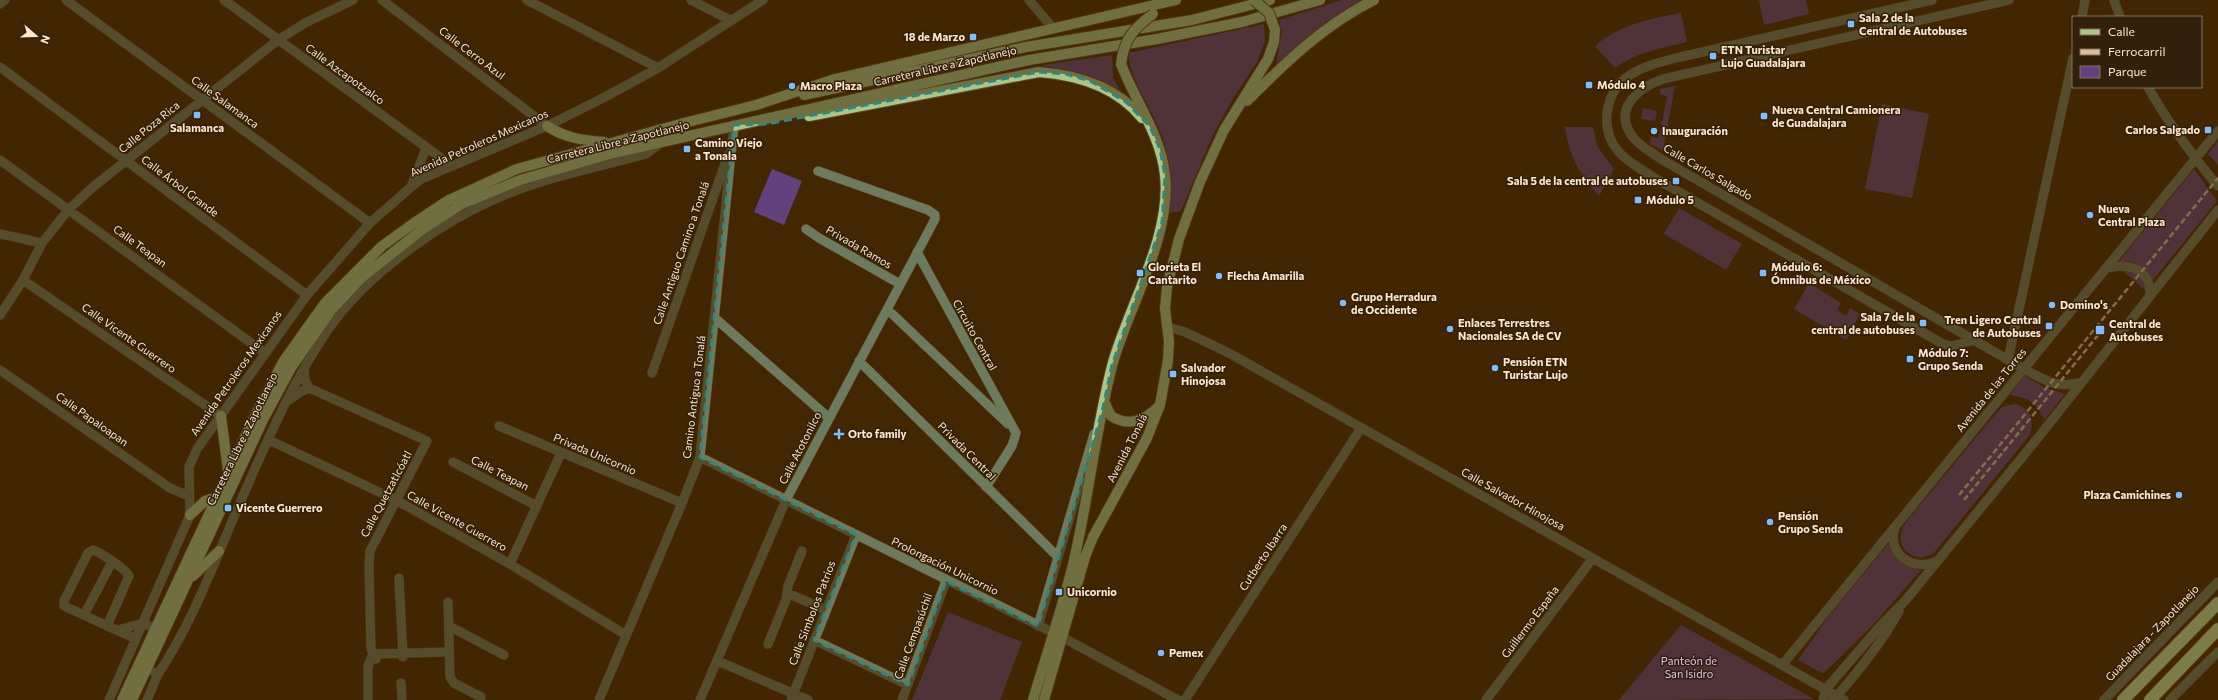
<svg xmlns="http://www.w3.org/2000/svg" width="2218" height="700" viewBox="0 0 2218 700" font-family="Commissioner,sans-serif">
<style>
.green{fill:#63417c}
.lines{fill:none;stroke-linecap:round;stroke-linejoin:round}
.minor-casing{stroke:#604622;stroke-width:10}
.major-casing{stroke:#604622;stroke-width:12}
.highway-casing{stroke:#604622;stroke-width:14}
.minor{stroke:#6c7a5d;stroke-width:9}
.major{stroke:#a9c789;stroke-width:10}
.highway{stroke:#c1e59b;stroke-width:12}
.rail{stroke:#d7bfa2;stroke-width:2.5;stroke-dasharray:6 3;stroke-linecap:butt}
.major-bridge-casing{stroke:#604622;stroke-width:12;stroke-linecap:butt}
.major-bridge{stroke:#a9c789;stroke-width:10}
.marked{fill:none;stroke:#33877c;stroke-width:3;stroke-dasharray:8 5;stroke-linejoin:round}
.poi-dot{fill:#80bdfa;stroke:#31200b;stroke-width:1.5}
.labels{text-anchor:middle;stroke-width:3;stroke-linejoin:round;paint-order:stroke}
.poi-label{font-size:11px;font-weight:bold;fill:#fee7cd;stroke:#31200b;text-anchor:start}
.street-label{font-size:11px;fill:#fee7cd;stroke:#31200b}
.park-label{font-size:11px;fill:#dbc0f2;stroke:#31200b}
</style>
<rect width="100%" height="100%" fill="#422702"/>
<path class="green" d="M1342,0h22l-37,22 -51,42 6,-32 -3,-12z
M1759,0h47l3,14 -45,11z
M1681,13l6,29c-26,6 -50,10 -72,26l-20,-22c25,-22 55,-27 86,-33z
M1264,24l1,17 -8,21 -23,35 -21,38 -32,76 -11,2c0,-26 1,-52 -8,-77 -10,-28 -31,-53 -34,-83z
M1112,55l1,23 8,14c-28,-16 -45,-22 -78,-23v-4z
M1675,86l-12,64 -13,-6 1,-7 8,1 8,-42 -7,-2v-5z
M1882,104l47,10 -17,84 -47,-9z
M1643,108l14,3 -2,10 -14,-2z
M1565,127h28l4,19 17,23 -15,27c-19,-21 -30,-40 -34,-69z
M2218,141v24l-10,-11z
M772,169l30,12 -18,44 -30,-13z
M2194,169l23,32 -72,89 -29,-25z
M1679,208l63,36 -16,26 -62,-36z
M1809,283l32,20 -4,7 9,6 4,-8 10,6 -14,26 -52,-31z
M2024,375l19,12 22,7 -21,26c-6,-17 -17,-23 -34,-25z
M2014,404c17,3 22,18 14,33l-95,117 -13,4c-19,-4 -25,-20 -14,-36l91,-110 5,-5z
M1889,543c6,17 14,24 32,27l-48,55 -47,46 -4,2 -24,-13 30,-43z
M948,612l74,30 -22,58h-88z
M1681,625l133,74 -195,1z"/>
<g class="lines">
<g class="minor-casing">
<path id="minor" d="M66,0l304,223
M224,0l228,166
M382,0l165,126
M527,0l131,68
M691,0l39,20
M1029,0l24,28
M1932,0l-256,58c-16,4 -32,8 -46,17 -25,16 -31,53 -12,76 9,11 23,18 35,26l290,167 8,2 24,-6
M2009,0l-346,79c-23,8 -51,29 -31,57 7,10 19,16 29,23l363,210c23,12 30,19 57,14
M2114,0l6,17
M0,4l5,-4
M2082,17l3,-17
M0,67l307,228
M2148,87c20,36 43,67 70,99
M0,160l265,193
M411,187l15,-39
M806,229l13,9 81,46
M0,234l42,9
M917,252l99,181 -4,13 -26,41
M2106,268c23,-5 45,0 44,28
M23,280l198,136
M887,309l121,115
M0,315l23,-35 19,-37 27,-34 24,-22 185,-147 27,-17 48,-23
M716,319l113,99
M1168,327l17,5 44,21 615,347
M2008,360l65,-302
M859,361l199,196
M304,369l1,11 4,8 118,53 -57,110 -1,15 2,83 5,10
M0,370l170,118 19,8
M652,373l76,-218
M289,400l13,-9 7,-3
M499,426l183,77
M269,440l127,60 114,64 116,71
M700,457l362,180 116,63
M453,462l84,44
M1895,528c-9,26 20,46 43,32
M510,564l51,-111
M399,578l4,79
M787,593l39,17
M448,602l2,75 4,6 27,14
M84,615l28,-53
M107,626l22,-50c-3,-7 -28,-23 -36,-26l-5,3 -24,48v5l72,33
M449,626l55,29
M1038,626l56,-192
M118,630l25,-7 13,6
M814,640l94,45
M768,644l18,-44 2,-14 14,-35
M718,661l90,39
M1783,664l435,-533
M158,674c38,-57 60,-122 88,-185 24,-55 49,-112 84,-162 37,-52 105,-101 163,-127 48,-22 102,-32 153,-46l13,-10
M401,683l1,17
M1833,699l4,-3c23,-27 45,-54 62,-85
M109,700l81,-185 -1,-48 8,-18 110,-154 63,-72 41,-36 10,-8 126,-53 58,-29 53,-29 105,-68
M147,700l11,-26 -4,-2
M368,700v-34l5,-12 76,-2
M599,700l83,-197 18,-46 34,-332
M700,700l86,-200 149,-281v-4l-7,-5 -110,-39
M791,700l65,-165
M902,700l44,-119
M1185,700l176,-272
M1486,700l107,-142
M1823,700l3,-11 56,-65 23,-23 40,-49 96,-118 177,-224
M2104,700l114,-118
M2170,700l48,-48"/>
</g>
<g class="major-casing">
<path id="major" d="M804,95l222,-48 166,-27 78,-20
M1247,101c38,-38 78,-77 127,-101
M809,116l230,-44c39,3 77,14 103,46
M547,126c18,12 35,14 57,16
M1104,401l7,15c18,11 33,5 47,-9
M221,416l7,55
M190,515l15,-14 12,-4
M193,576l26,-25
M122,700l133,-284 28,-54 42,-59 57,-57 32,-23 35,-23 68,-31 167,-46 72,-18 79,-26 341,-79
M132,700l131,-280 28,-52 41,-59 29,-31 63,-50 38,-24 58,-24 93,-27 416,-93 128,-21 85,-17 78,-22
M1033,700c14,-48 31,-96 42,-144 14,-63 21,-127 37,-190 16,-59 60,-129 53,-191 -4,-40 -30,-74 -44,-111
M1044,700l41,-143 8,-20 54,-99 13,-33 8,-45 1,-18 -4,-34 2,-21 12,-48 21,-57 24,-52 44,-71 6,-17 1,-12"/>
</g>
<g class="highway-casing">
<path id="highway" d="M2123,700l95,-97
M2150,700l68,-71"/>
</g>
<use href="#minor" class="minor"/>
<use href="#major" class="major"/>
<use href="#highway" class="highway"/>
<path class="rail" d="M1959,495l259,-317
M1964,500l139,-171"/>
<g class="major-bridge-casing">
<path id="major-bridge" d="M1254,0l15,13 6,17
M1121,64c3,-25 13,-36 32,-50"/>
</g>
<use href="#major-bridge" class="major-bridge"/>
</g>
<path d="M0 0H2218V700H0ZM1039,72l27,2 24,7 36,21 24,25 10,22 5,27 -3,47 -50,142 -10,47 -64,214 -92,-45 -38,104 -94,-45 42,-105 -156,-78 34,-332 33,-1z" fill="#422702" fill-opacity=".55" fill-rule="evenodd"/>
<path class="marked" d="M1039,72l27,2 24,7 36,21 24,25 10,22 5,27 -3,47 -50,142 -10,47 -64,214 -92,-45 -38,104 -94,-45 42,-105 -156,-78 34,-332 33,-1z"/>
<g class="poi-dot">
<rect x="1847" y="20" width="8" height="8" rx="2"/>
<rect x="969" y="33" width="8" height="8" rx="2"/>
<rect x="1709" y="52" width="8" height="8" rx="2"/>
<rect x="1585" y="81" width="8" height="8" rx="2"/>
<circle cx="792" cy="86" r="4"/>
<rect x="193" y="111" width="8" height="8" rx="2"/>
<rect x="1760" y="112" width="8" height="8" rx="2"/>
<rect x="2204" y="126" width="8" height="8" rx="2"/>
<circle cx="1654" cy="131" r="4"/>
<rect x="683" y="145" width="8" height="8" rx="2"/>
<rect x="1672" y="177" width="8" height="8" rx="2"/>
<rect x="1634" y="196" width="8" height="8" rx="2"/>
<circle cx="2090" cy="215" r="4"/>
<rect x="1136" y="269" width="8" height="8" rx="2"/>
<rect x="1759" y="269" width="8" height="8" rx="2"/>
<circle cx="1219" cy="276" r="4"/>
<circle cx="1343" cy="303" r="4"/>
<circle cx="2052" cy="305" r="4"/>
<rect x="1919" y="319" width="8" height="8" rx="2"/>
<rect x="2045" y="322" width="8" height="8" rx="2"/>
<circle cx="1450" cy="329" r="4"/>
<rect x="2095" y="325" width="10" height="10" rx="2"/>
<rect x="1906" y="355" width="8" height="8" rx="2"/>
<circle cx="1495" cy="368" r="4"/>
<rect x="1169" y="370" width="8" height="8" rx="2"/>
<path d="M837 428h4v4h4v4h-4v4h-4v-4h-4v-4h4z"/>
<circle cx="2179" cy="495" r="4"/>
<rect x="224" y="504" width="8" height="8" rx="2"/>
<circle cx="1770" cy="522" r="4"/>
<rect x="1055" y="588" width="8" height="8" rx="2"/>
<circle cx="1161" cy="653" r="4"/>
</g>
<g class="labels">
<g class="poi-label">
<text x="1859" y="22">Sala 2 de la<tspan x="1859" dy="13">Central de Autobuses</tspan></text>
<text x="965" y="41" text-anchor="end">18 de Marzo</text>
<text x="1721" y="54">ETN Turistar<tspan x="1721" dy="13">Lujo Guadalajara</tspan></text>
<text x="1597" y="89">Módulo 4</text>
<text x="800" y="90">Macro Plaza</text>
<text x="1772" y="114">Nueva Central Camionera<tspan x="1772" dy="13">de Guadalajara</tspan></text>
<text x="197" y="132" text-anchor="middle">Salamanca</text>
<text x="2200" y="134" text-anchor="end">Carlos Salgado</text>
<text x="1662" y="135">Inauguración</text>
<text x="695" y="147">Camino Viejo<tspan x="695" dy="13">a Tonala</tspan></text>
<text x="1668" y="185" text-anchor="end">Sala 5 de la central de autobuses</text>
<text x="1646" y="204">Módulo 5</text>
<text x="2098" y="213">Nueva<tspan x="2098" dy="13">Central Plaza</tspan></text>
<text x="1148" y="271">Glorieta El<tspan x="1148" dy="13">Cantarito</tspan></text>
<text x="1771" y="271">Módulo 6:<tspan x="1771" dy="13">Ómnibus de México</tspan></text>
<text x="1227" y="280">Flecha Amarilla</text>
<text x="1351" y="301">Grupo Herradura<tspan x="1351" dy="13">de Occidente</tspan></text>
<text x="2060" y="309">Domino's</text>
<text x="1915" y="321" text-anchor="end">Sala 7 de la<tspan x="1915" dy="13">central de autobuses</tspan></text>
<text x="2041" y="324" text-anchor="end">Tren Ligero Central<tspan x="2041" dy="13">de Autobuses</tspan></text>
<text x="1458" y="327">Enlaces Terrestres<tspan x="1458" dy="13">Nacionales SA de CV</tspan></text>
<text x="2109" y="328">Central de<tspan x="2109" dy="13">Autobuses</tspan></text>
<text x="1918" y="357">Módulo 7:<tspan x="1918" dy="13">Grupo Senda</tspan></text>
<text x="1503" y="366">Pensión ETN<tspan x="1503" dy="13">Turistar Lujo</tspan></text>
<text x="1181" y="372">Salvador<tspan x="1181" dy="13">Hinojosa</tspan></text>
<text x="848" y="438">Orto family</text>
<text x="2171" y="499" text-anchor="end">Plaza Camichines</text>
<text x="236" y="512">Vicente Guerrero</text>
<text x="1778" y="520">Pensión<tspan x="1778" dy="13">Grupo Senda</tspan></text>
<text x="1067" y="596">Unicornio</text>
<text x="1169" y="657">Pemex</text>
</g>
<g class="street-label">
<text transform="translate(472 53) rotate(37)" y="4">Calle Cerro Azul</text>
<text transform="translate(945 66) rotate(-13)" y="4">Carretera Libre a Zapotlanejo</text>
<text transform="translate(345 74) rotate(36)" y="4">Calle Azcapotzalco</text>
<text transform="translate(225 102) rotate(36)" y="4">Calle Salamanca</text>
<text transform="translate(149 127) rotate(-39)" y="4">Calle Poza Rica</text>
<text transform="translate(618 142) rotate(-14)" y="4">Carretera Libre a Zapotlanejo</text>
<text transform="translate(479 143) rotate(-24)" y="4">Avenida Petroleros Mexicanos</text>
<text transform="translate(1708 172) rotate(30)" y="4">Calle Carlos Salgado</text>
<text transform="translate(180 186) rotate(37)" y="4">Calle Árbol Grande</text>
<text transform="translate(140 246) rotate(36)" y="4">Calle Teapan</text>
<text transform="translate(859 247) rotate(30)" y="4">Privada Ramos</text>
<text transform="translate(681 253) rotate(-71)" y="4">Calle Antiguo Camino a Tonalá</text>
<text transform="translate(975 335) rotate(61)" y="4">Circuito Central</text>
<text transform="translate(129 338) rotate(35)" y="4">Calle Vicente Guerrero</text>
<text transform="translate(236 373) rotate(-55)" y="4">Avenida Petroleros Mexicanos</text>
<text transform="translate(1991 390) rotate(-51)" y="4">Avenida de las Torres</text>
<text transform="translate(694 397) rotate(-83)" y="4">Camino Antiguo a Tonalá</text>
<text transform="translate(92 419) rotate(35)" y="4">Calle Papaloapan</text>
<text transform="translate(242 439) rotate(-64)" y="4">Carretera Libre a Zapotlanejo</text>
<text transform="translate(800 448) rotate(-63)" y="4">Calle Atotonilco</text>
<text transform="translate(1127 448) rotate(-63)" y="4">Avenida Tonalá</text>
<text transform="translate(967 451) rotate(45)" y="4">Privada Central</text>
<text transform="translate(595 454) rotate(23)" y="4">Privada Unicornio</text>
<text transform="translate(500 473) rotate(27)" y="4">Calle Teapan</text>
<text transform="translate(386 494) rotate(-62)" y="4">Calle Quetzatlcóatl</text>
<text transform="translate(1513 499) rotate(29)" y="4">Calle Salvador Hinojosa</text>
<text transform="translate(457 521) rotate(29)" y="4">Calle Vicente Guerrero</text>
<text transform="translate(1263 557) rotate(-57)" y="4">Cutberto Ibarra</text>
<text transform="translate(945 566) rotate(26)" y="4">Prolongación Unicornio</text>
<text transform="translate(812 613) rotate(-69)" y="4">Calle Símbolos Patrios</text>
<text transform="translate(1530 622) rotate(-53)" y="4">Guillermo España</text>
<text transform="translate(2152 633) rotate(-46)" y="4">Guadalajara - Zapotlanejo</text>
<text transform="translate(913 636) rotate(-70)" y="4">Calle Cempasúchil</text>
</g>
<g class="park-label">
<text x="1689" y="665">Panteón de<tspan x="1689" dy="13">San Isidro</tspan></text>
</g>
</g>
<rect x="2072" y="16" width="130" height="72" fill="#31200b" stroke="#837059"/>
<rect x="2080" y="29" width="20" height="6" fill="#a9c789" stroke="#837059"/>
<text x="2108" y="36" font-size="12" fill="#fee7cd">Calle</text>
<rect x="2080" y="49" width="20" height="6" fill="#d7bfa2" stroke="#837059"/>
<text x="2108" y="56" font-size="12" fill="#fee7cd">Ferrocarril</text>
<rect x="2080" y="66" width="20" height="12" fill="#63417c" stroke="#837059"/>
<text x="2108" y="76" font-size="12" fill="#fee7cd">Parque</text>
<g transform="translate(36 36) rotate(110)" stroke="#31200b" stroke-width="3" paint-order="stroke">
<path d="M0-3L7 15L0 10L-7 15Z" fill="#fee7cd"/>
<text y="-6" font-size="11" font-weight="bold" text-anchor="middle" fill="#fee7cd">N</text>
</g>
</svg>
